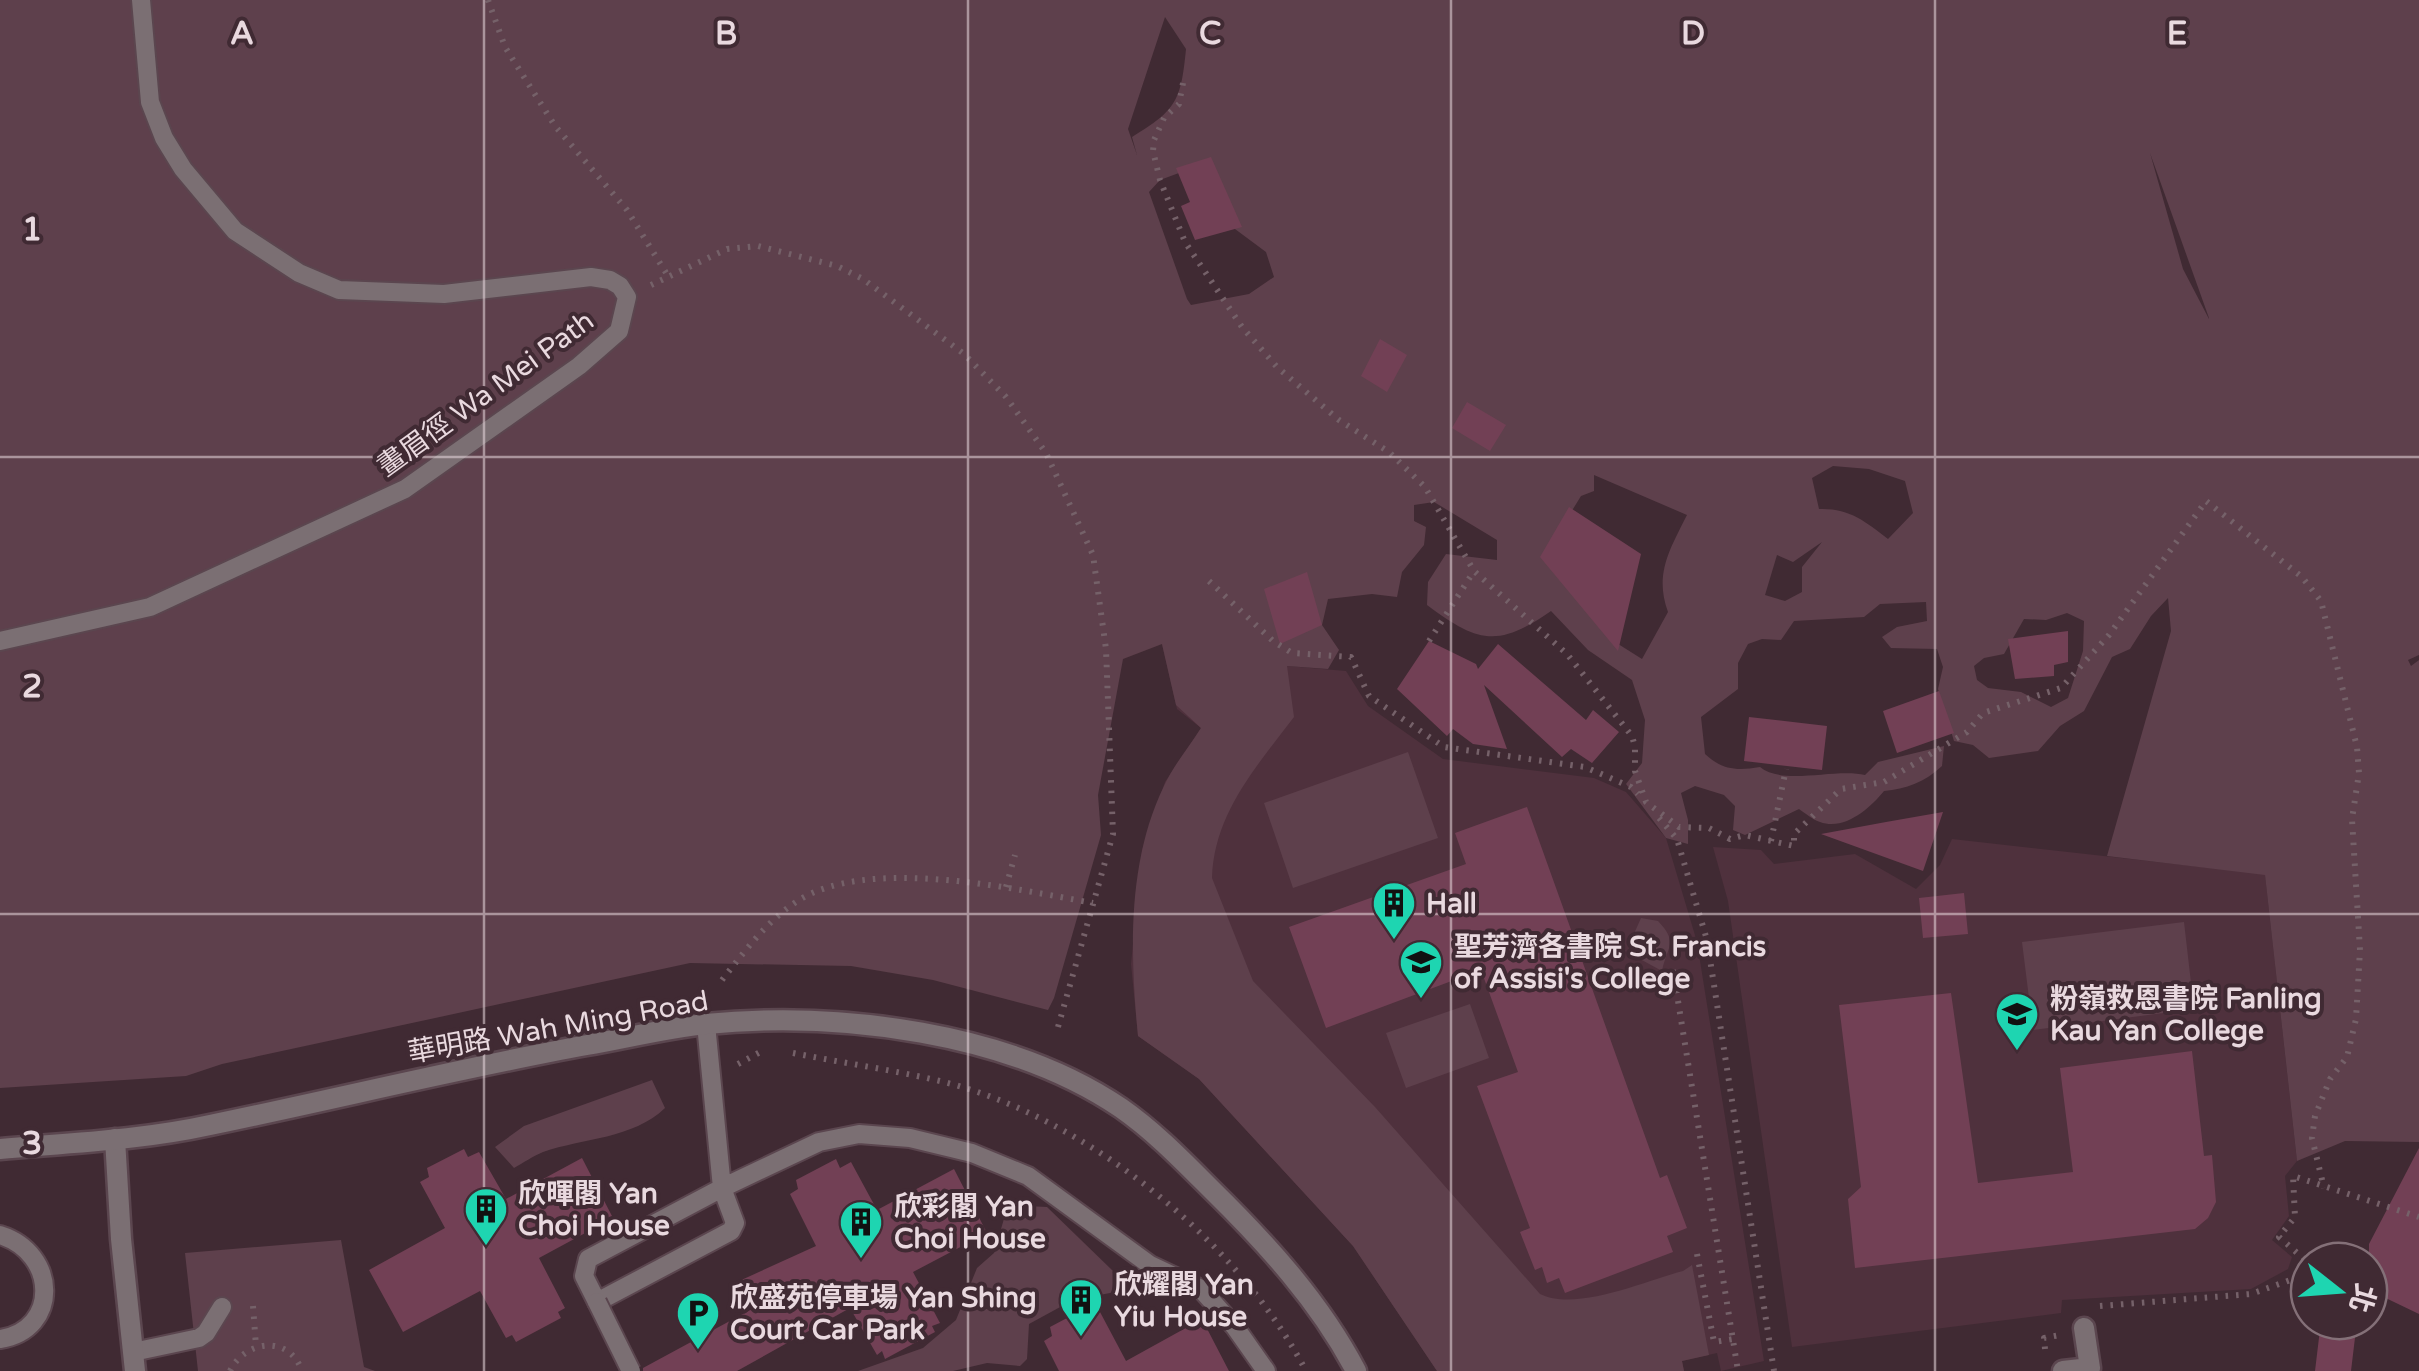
<svg xmlns="http://www.w3.org/2000/svg" width="2419" height="1371" viewBox="0 0 2419 1371" font-family="'Varela Round','Noto Sans TC',sans-serif">
<style>
.built{fill:#4f313d}
.green{fill:#5e404c;fill-rule:evenodd}
.building{fill:#724055}
.lines{fill:none;stroke-linecap:round;stroke-linejoin:round}
.service-casing{stroke:#5b464f;stroke-width:22}
.minor-casing{stroke:#5b464f;stroke-width:25}
.tertiary-casing{stroke:#5b464f;stroke-width:25}
.path{stroke:#756169;stroke-width:6;stroke-dasharray:2.5 8;stroke-linecap:butt}
.service{stroke:#7b6f73;stroke-width:18}
.minor{stroke:#7b6f73;stroke-width:20}
.tertiary{stroke:#7b6f73;stroke-width:20}
.service-bridge-casing{stroke:#5b464f;stroke-width:22;stroke-linecap:butt}
.service-bridge{stroke:#7b6f73;stroke-width:18}
.grid{fill:none;stroke:#e9d9df;stroke-width:2.5;stroke-opacity:0.55}
.labels{text-anchor:middle;stroke-width:8;stroke-linejoin:round;paint-order:stroke}
.street-label{font-size:28px;fill:#e9d9df;stroke:#402a33}
.poi-label{font-size:28px;font-weight:bold;fill:#e9d9df;stroke:#402a33;text-anchor:start}
.grid-label{font-size:32px;text-anchor:middle;font-weight:bold;fill:#e9d9df;stroke:#402a33;stroke-width:8;stroke-linejoin:round;paint-order:stroke}
</style>
<rect width="100%" height="100%" fill="#402a33"/>
<path class="built" d="M1149,588l63,10 75,68 59,5 22,35 75,53 151,19 32,14 40,46 31,104 67,419 -43,10 -4,-18 -35,8 2,10h-247l-84,-125 -154,-167 -61,-43 -7,-72 11,-114 23,-68 36,-54 -24,-19z
M1952,839l313,35 32,287 -12,15 4,40 -17,24 20,17 -4,12 -37,20 -189,11 -1,13 -269,34 -64,-446 -15,-54 48,3 13,14 81,-10 61,35 24,-24z"/>
<path class="green" d="M0,0h2419v655l-11,5 3,6 8,-6v482l-74,-1 -48,20 -32,-286 -158,-19 64,-225 -3,-33 -17,18 -21,33 -18,8 -28,54 -24,15 -22,25 -49,7 -16,-13 -19,-4 -16,-52 5,-22 -6,-18 -46,-1 -9,-11 15,-10 30,-6 -1,-19 -46,2 -16,13 -70,4 -13,19 -19,-1 -14,5 -10,19v26l-37,28 4,37c17,16 32,17 55,13 23,19 75,1 105,8l13,-13 66,-16 -2,20c-17,16 -36,23 -58,25 -14,17 -39,40 -64,31 -7,-2 -15,-9 -21,-13l-54,26 -12,-5 2,-24 -11,-11 -29,-9 -14,7 7,27v24l-22,-6 -40,-54 16,-21 3,-43 -13,-40 -44,-30 -37,-39c-53,37 -73,32 -124,-6l1,-23 18,-28 51,6v-20l-63,-38 -20,3v16l12,6 -2,18 -22,27 -5,25 -25,-3 -44,5 -6,26 17,25 -11,19 -41,-3 7,51c-37,49 -80,96 -82,161l41,103 122,126 165,187c36,18 105,-13 143,-23l9,-6 17,90 -27,6 2,10h-247l-84,-125 -154,-167 -61,-43c-8,-82 -11,-174 26,-250 9,-20 25,-39 37,-58l-25,-23 -14,-61 -39,15 -25,136 3,40 -47,163 -6,12 -115,-30 -82,-14 -161,-3 -468,101 -36,12 -186,12zM1165,17l21,32c-5,51 -9,61 -54,88l5,18 -9,-26zM2150,153l59,165v1l-26,-50zM1187,170l27,11 21,48 31,23 8,25 -25,17 -58,11 -4,-6 -38,-107 11,-12zM1833,466l36,3 36,12 8,32 -25,26c-23,-18 -39,-31 -69,-30l-7,-31zM1594,475l93,40c-17,34 -33,59 -19,97l-26,47 -27,-17 -50,-120 16,-26 13,-5zM1822,542l-20,25v25l-17,9 -20,-6 12,-40 16,7zM2067,613l17,8 -1,30 -15,47 -17,9 -30,-15 -33,-4 -11,-8 -3,-14 10,-8 20,-4 20,-35 22,1z
M1408,752l30,86 -145,50 -29,-85z
M1641,918l17,3c21,22 9,25 4,50l-22,-12 -7,-23z
M2184,922l10,87 -161,21 -11,-88z
M1470,1004l19,54 -83,30 -20,-55z
M652,1080l13,28c-32,31 -82,30 -122,44 -10,4 -20,11 -29,16l-19,-21 29,-21z
M1008,1205l39,2 66,64 13,19 -53,10 -44,24 -2,35 -7,7 -33,-3 -34,8h-95l65,-23 33,-28 21,-52 17,-15z
M341,1240l23,127 11,4h-177l-13,-118z"/>
<path class="building" d="M1211,157l31,70 -47,13 -14,-34 9,-4 -14,-34z
M1380,339l27,16 -20,37 -26,-16z
M1467,402l39,23 -16,26 -38,-23z
M1569,507l72,47 -23,97 -78,-94z
M1307,572l15,53 -42,19 -16,-55z
M2068,631v31l-14,3v11l-39,3 -7,-40z
M1429,641l47,23 2,5 20,-25 88,76 7,-10 26,22 -27,31 -21,-14 -9,8 -78,-72 23,64 -34,-5 -20,-15 -6,7 -50,-47z
M1939,691l15,42 -57,20 -14,-42z
M1749,717l78,9 -5,44 -78,-9z
M1527,807l133,371 7,-3 20,53 -20,8 6,16 -108,41 -6,-15 -12,5 -5,-16 -7,3 -15,-38 10,-4 -53,-142 41,-14 -37,-102 -155,58 -37,-101 177,-63 -11,-31z
M1943,812l-20,59 -102,-37 65,-12z
M1964,893l4,41 -45,4 -4,-40z
M1951,993l27,190 95,-11 -13,-104 132,-17 12,105 8,-1 4,47 -8,16 -13,11 -340,39 -7,-69 13,-12 -22,-182z
M2419,1148v166l-50,-24v-46z
M464,1149l4,8 11,-5 27,47 76,-41 31,60 -74,40 26,50 -7,4 3,6 -45,24 -4,-7 -6,3 -26,-47 -77,41 -34,-62 76,-42 -25,-46 9,-5 -2,-9z
M836,1159l4,9 11,-6 26,48 77,-41 33,64 -74,39 27,51 -8,3 3,6 -50,27 -3,-8 -5,4 -27,-47 -113,63h-94v-3l109,-59 -15,-27 79,-36 -26,-52 8,-5 -2,-9z
M1084,1309l4,9 12,-6 26,49 76,-42 27,52h-170l-15,-30 8,-5 -2,-9z
M2321,1321h36l-6,50h-36z"/>
<g class="lines">
<g class="service-casing">
<path id="service" d="M0,641l150,-34 255,-118 174,-123 40,-35 8,-34 -7,-11 -10,-6 -19,-3 -147,17 -105,-4 -40,-17 -64,-42 -52,-62 -19,-31 -14,-36 -9,-102
M706,1024l16,164 13,35 -4,8 -134,71 -13,-26 4,-17 134,-71 97,-46 40,-8 51,4 62,15 56,23 122,89 51,24 34,38 31,44
M0,1235c58,18 60,95 0,104
M133,1352l66,-14 7,-5 16,-26"/>
</g>
<g class="minor-casing">
<path id="minor" d="M115,1139l6,100 14,132
M2063,1371l27,-3 -6,-40"/>
</g>
<g class="tertiary-casing">
<path id="tertiary" d="M0,1149c70,-6 142,-9 210,-24 126,-26 251,-57 377,-80 40,-7 80,-17 119,-21 133,-13 303,8 415,84 33,23 61,52 90,81 55,54 109,113 145,182"/>
</g>
<path class="path" d="M488,0l17,47 50,79 72,84 41,66
M1183,83l-4,21 -15,14 -10,22 -1,11 7,29 25,62 57,85 35,40 62,53 50,32 36,35 49,84 93,83 65,82 3,11v24l11,31 33,25 30,1 21,11 15,-4 49,11v-12l47,-45 43,-7 83,-50 16,-19 78,-25 48,-53 97,-134 96,76 19,24 36,146 2,26 -7,46 8,131 -4,69 -9,38 -17,22 -15,37 -3,22 12,50
M651,285l76,-36 31,-3 79,20 26,13 101,75 42,43 40,56 47,102 13,94 7,185 -55,193
M1209,581l64,60 19,12 59,4 18,39 75,51 141,20 46,20 7,7
M1429,641l45,-70
M1659,818l18,21 30,101 67,431
M1771,841l15,-72
M1006,887l9,-32
M1673,970l65,401
M722,980c23,-29 43,-57 74,-78 70,-47 218,-13 297,1
M793,1053c50,10 101,17 151,29 143,36 294,159 362,289
M738,1064l24,-13
M1697,1254l17,88 19,-3
M253,1306l3,40
M2100,1306l151,-12 48,-17 5,-18 -25,-22 16,-20 -2,-41 126,41
M2045,1349l-1,-11 16,-3
M230,1371c15,-31 59,-37 72,0"/>
<use href="#service" class="service"/>
<use href="#minor" class="minor"/>
<use href="#tertiary" class="tertiary"/>
<g class="service-bridge-casing">
<path id="service-bridge" d="M597,1302l34,69"/>
</g>
<use href="#service-bridge" class="service-bridge"/>
</g>
<path class="grid" d="M484,0v1371M968,0v1371M1451,0v1371M1935,0v1371M0,457h2419M0,914h2419"/>
<defs>
<g id="building-pin" transform="scale(2.25)"><path d="M0 17L-7.5 6A9.5 9.5 0 1 1 7.5 6Z" fill="#1ed5b1" stroke="#402a33"/><path d="M-4-6H4V6H1V3H-1V6H-4ZM-2.5-4.3h1.7v1.8h-1.7ZM.8-4.3h1.7v1.8H.8ZM-2.5-1h1.7V.8h-1.7ZM.8-1h1.7V.8H.8Z" fill="#111"/></g>
<g id="school-pin" transform="scale(2.25)"><path d="M0 17L-7.5 6A9.5 9.5 0 1 1 7.5 6Z" fill="#1ed5b1" stroke="#402a33"/><path d="M0-5L7-2L0 1L-7-2ZM-4 1L0 2.5L4 1V4Q0 6-4 4Z" fill="#111"/></g>
<g id="parking-pin" transform="scale(2.25)"><path d="M0 17L-7.5 6A9.5 9.5 0 1 1 7.5 6Z" fill="#1ed5b1" stroke="#402a33"/><path d="M-3.5-5.5H1a3.5 3.5 0 0 1 0 7H-1V5.5H-3.5ZM-1-3.4V-.6H.8a1.4 1.4 0 0 0 0-2.8Z" fill="#111"/></g>
</defs>
<g fill-rule="evenodd">
<use href="#building-pin" x="1394" y="903"/>
<use href="#school-pin" x="1421" y="962"/>
<use href="#school-pin" x="2017" y="1014"/>
<use href="#building-pin" x="486" y="1209"/>
<use href="#building-pin" x="861" y="1222"/>
<use href="#building-pin" x="1081" y="1300"/>
<use href="#parking-pin" x="698" y="1313"/>
</g>
<g class="labels">
<g class="street-label">
<text transform="translate(485 393) rotate(-36)" y="10">畫眉徑 Wa Mei Path</text>
<text transform="translate(558 1026) rotate(-10)" y="10">華明路 Wah Ming Road</text>
</g>
<g class="poi-label">
<text x="1426" y="913">Hall</text>
<text x="1454" y="956">聖芳濟各書院 St. Francis<tspan x="1454" dy="32">of Assisi's College</tspan></text>
<text x="2050" y="1008">粉嶺救恩書院 Fanling<tspan x="2050" dy="32">Kau Yan College</tspan></text>
<text x="518" y="1203">欣暉閣 Yan<tspan x="518" dy="32">Choi House</tspan></text>
<text x="894" y="1216">欣彩閣 Yan<tspan x="894" dy="32">Choi House</tspan></text>
<text x="1114" y="1294">欣耀閣 Yan<tspan x="1114" dy="32">Yiu House</tspan></text>
<text x="730" y="1307">欣盛苑停車場 Yan Shing<tspan x="730" dy="32">Court Car Park</tspan></text>
</g>
</g>
<g class="grid-label">
<text x="242" y="44">A</text>
<text x="726" y="44">B</text>
<text x="1210" y="44">C</text>
<text x="1693" y="44">D</text>
<text x="2177" y="44">E</text>
<text x="32" y="240">1</text>
<text x="32" y="697">2</text>
<text x="32" y="1154">3</text>
</g>
<g transform="translate(2339 1291) rotate(107)"><circle r="48" fill="#402a33" stroke="#847078" stroke-width="2.5"/>
<path d="M0-8L18 38L0 25L-18 38Z" fill="#1ed5b1"/>
<text y="-15" font-size="28" font-weight="bold" text-anchor="middle" fill="#e9d9df">北</text>
</g>
</svg>
